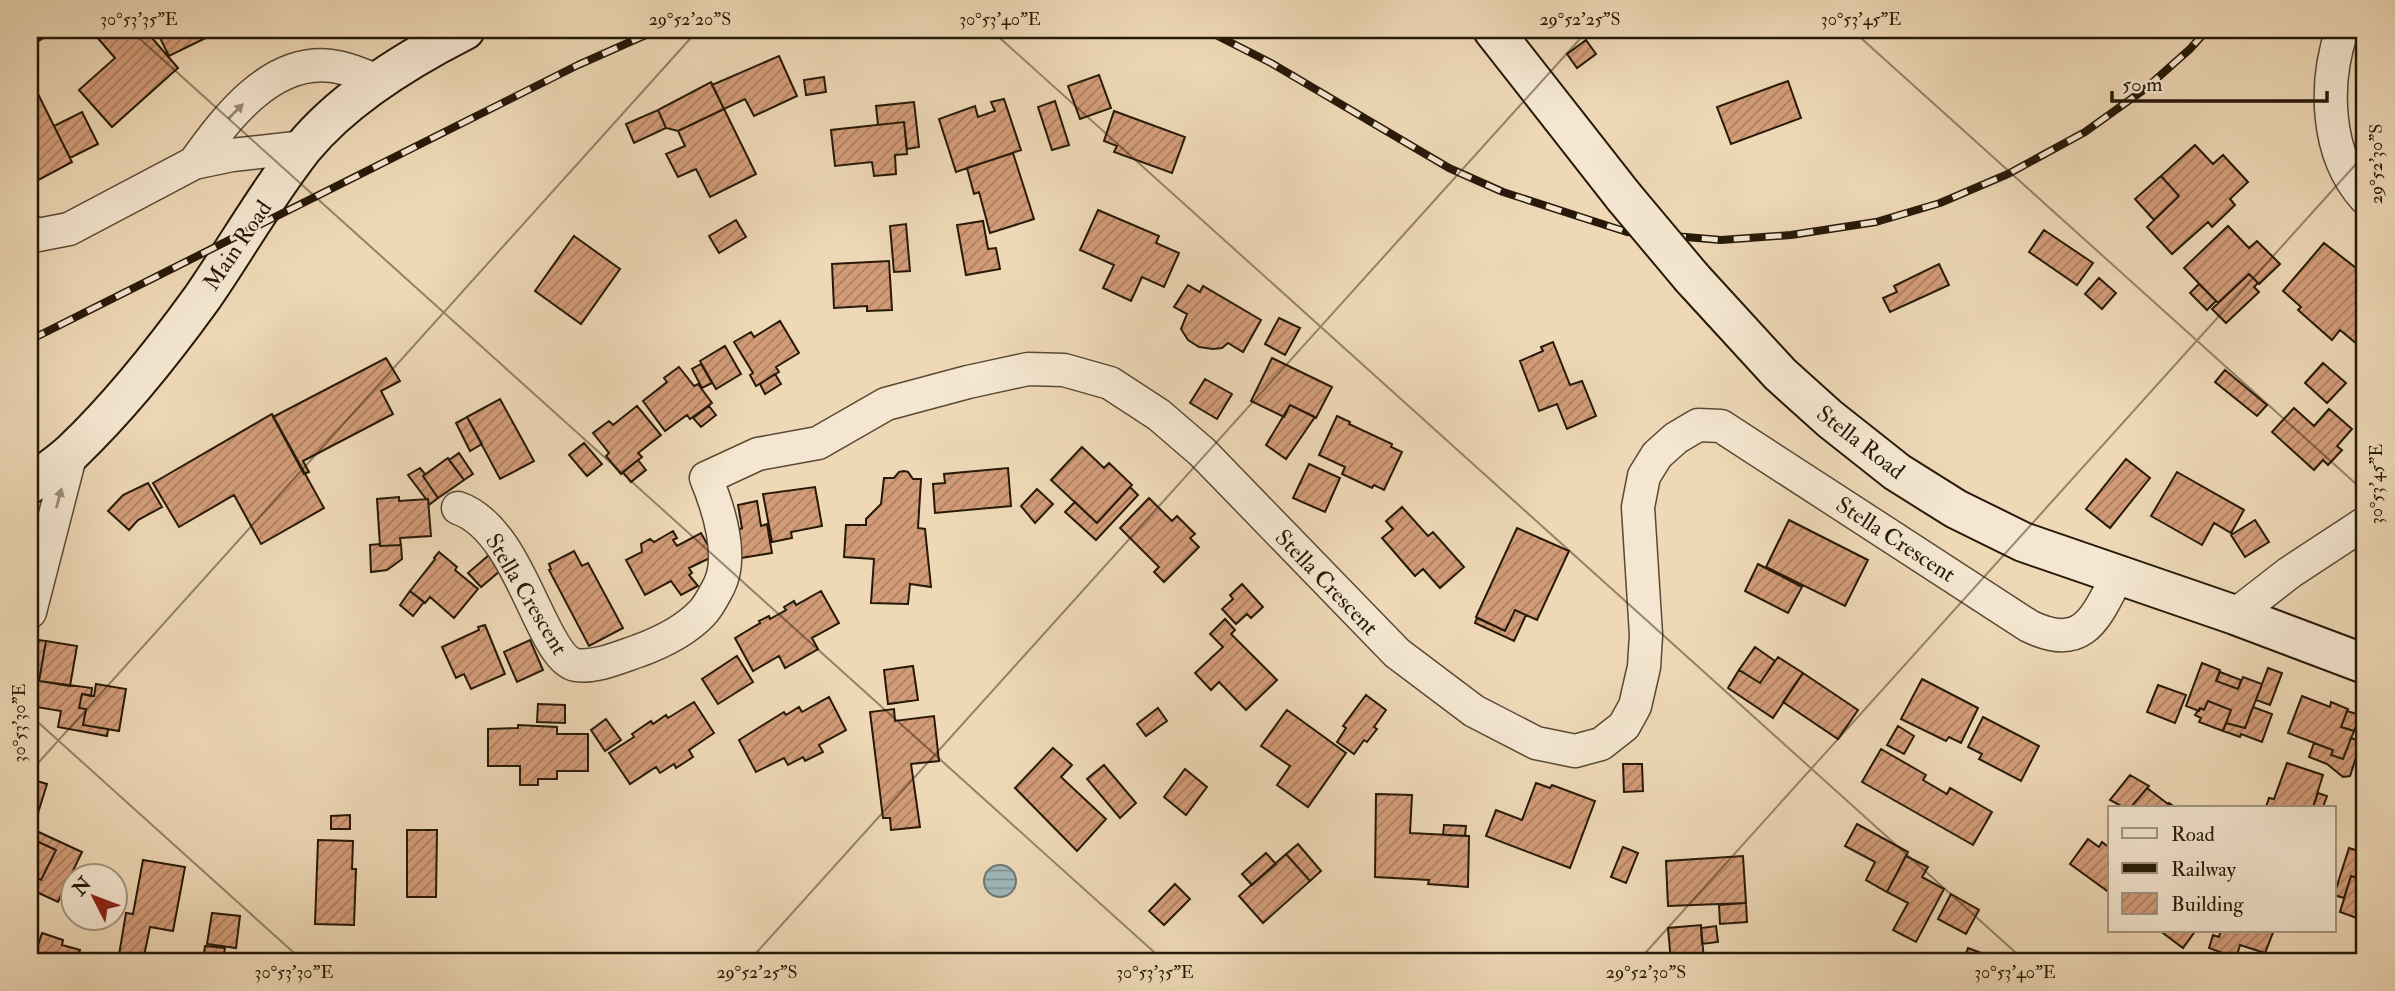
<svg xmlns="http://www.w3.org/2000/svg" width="2395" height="991" viewBox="0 0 2395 991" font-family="'IM FELL Double Pica',serif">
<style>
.water{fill:url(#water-rules);stroke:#6f7872;stroke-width:2}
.building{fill:url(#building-hatch);stroke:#271908;stroke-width:2}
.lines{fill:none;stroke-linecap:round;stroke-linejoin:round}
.minor-casing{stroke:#594934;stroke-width:35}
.secondary-casing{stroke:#271908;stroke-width:42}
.minor{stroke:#f4e6d0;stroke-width:32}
.secondary{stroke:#f4e6d0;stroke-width:38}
.rail-casing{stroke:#271908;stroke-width:8}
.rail{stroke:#f4e6d0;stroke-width:5;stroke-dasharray:16;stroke-linecap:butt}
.secondary-bridge-casing{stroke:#271908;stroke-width:42;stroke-linecap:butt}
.secondary-bridge{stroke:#f4e6d0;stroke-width:38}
.oneway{fill:#988a76}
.ticks{fill:none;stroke:#271908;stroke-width:2;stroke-opacity:0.45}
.labels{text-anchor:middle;stroke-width:5;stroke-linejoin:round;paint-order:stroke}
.street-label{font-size:23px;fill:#271908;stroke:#f4e6d0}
.neatline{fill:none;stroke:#271908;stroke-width:2.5}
.ticks-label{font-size:18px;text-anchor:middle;fill:#271908}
</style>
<defs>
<pattern id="water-rules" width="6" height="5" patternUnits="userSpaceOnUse" patternTransform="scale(1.75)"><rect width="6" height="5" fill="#9fb7b9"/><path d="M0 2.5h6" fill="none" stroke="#829494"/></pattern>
<pattern id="building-hatch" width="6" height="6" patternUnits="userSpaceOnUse" patternTransform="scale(1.75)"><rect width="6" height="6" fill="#d39c79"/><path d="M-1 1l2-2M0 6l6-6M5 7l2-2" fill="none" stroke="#ab7e61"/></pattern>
</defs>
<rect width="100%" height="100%" fill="#eed8b6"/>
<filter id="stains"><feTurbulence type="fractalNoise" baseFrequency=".00286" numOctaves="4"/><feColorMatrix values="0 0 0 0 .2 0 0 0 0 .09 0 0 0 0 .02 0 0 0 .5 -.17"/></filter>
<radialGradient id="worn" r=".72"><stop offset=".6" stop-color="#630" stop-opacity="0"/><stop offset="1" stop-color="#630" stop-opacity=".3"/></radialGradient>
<path class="water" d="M984 881a16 16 0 1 1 32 0a16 16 0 1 1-32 0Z"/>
<path class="building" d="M30,30h10l4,8 -14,7z
M103,30h34l4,5 5,-4 32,37 -66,59 -33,-37 36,-32 -19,-22z
M156,30h66l-53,26z
M1586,40l10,14 -19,14 -10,-14z
M779,56l18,40 -43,20 -9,-17 -21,10 -12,-24z
M1099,75l12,33 -31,11 -12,-33z
M824,77l2,15 -20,3 -2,-15z
M30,78l42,84 -41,22 -1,-2z
M1788,81l13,37 -70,26 -14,-37z
M711,82l13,27 -46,22 -12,-3 -8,-18z
M1004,99l17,51 -65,22 -17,-53 36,-13 3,11 17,-6 -4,-9z
M1055,101l14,44 -17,5 -14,-43z
M914,102l5,45 -12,2 -3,-27 -26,3 -2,-19z
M724,109l32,65 -46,23 -14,-28 -18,8 -12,-23 19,-8 -7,-15z
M658,110l8,18 -32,15 -8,-19z
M1114,111l71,26 -13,36 -58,-21 3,-6 -13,-5z
M82,112l16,32 -28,14 -16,-32z
M904,122l3,32 -12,1 1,19 -22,2 -2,-14 -37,4 -4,-36z
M2195,145l18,19 10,-9 25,27 -18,17 5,6 -23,22 -4,-5 -36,32 -25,-27 32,-31 -18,-20z
M1013,153l21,66 -44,14 -11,-41 -5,2 -7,-26z
M2161,176l18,20 -25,24 -19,-21z
M1098,210l61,26 -3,7 23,10 -15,34 -22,-10 -11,24 -28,-13 11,-23 -34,-15z
M736,220l10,17 -27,16 -10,-17z
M983,221l5,28 8,-1 4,21 -34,6 -9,-50z
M906,224l4,47 -16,1 -4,-46z
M2228,226l21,22 8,-7 23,23 -21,20 -10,-10 -31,29 -34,-35z
M2044,230l49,33 -16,22 -48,-33z
M574,236l46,33 -39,55 -46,-33z
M2324,243l41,32 -1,75 -24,-20 -8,10 -34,-30 3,-3 -18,-16z
M889,261l3,49 -25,1v-5l-33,2 -2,-44z
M1939,264l10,21 -59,27 -7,-14 14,-6 -3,-6z
M2249,274l9,9 -4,4 5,5 -33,31 -14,-14z
M2099,278l17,15 -14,16 -17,-15z
M2199,284l17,17 -9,9 -17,-17z
M1188,285l12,7 3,-6 58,34 -18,32 -15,-9 -6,5 -9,1 -14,-2 -11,-7 -7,-11 6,-15 -13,-7z
M1279,318l21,10 -15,27 -20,-11z
M780,321l19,32 -23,14 3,5 -23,14 -6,-11 3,-2 -19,-31 17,-10 3,5z
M1553,342l17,43 12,-4 14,35 -29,13 -10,-25 -18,7 -19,-50 23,-10 -2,-4z
M725,346l16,28 -25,15 -16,-28z
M386,358l14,23 -19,10 12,23 -90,47 6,11 -5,2 -31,-57z
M1272,358l60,29 -16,31 -26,-13 -6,12 -33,-16z
M2323,363l23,20 -19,20 -22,-20z
M701,364l11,19 -10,5 -10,-19z
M679,367l15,19 4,-2 14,19 -22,16 -3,-4 -22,16 -22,-30 24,-19 -3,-4z
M2225,370l42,35 -10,11 -42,-34z
M775,374l6,10 -16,10 -5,-10z
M1205,379l27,15 -15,25 -27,-16z
M500,399l34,62 -34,18 -33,-62z
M1290,405l25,12 -29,42 -20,-14z
M637,406l24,29 -23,18 4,4 -21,17 -15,-18 3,-3 -16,-20 16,-12 4,4z
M709,406l7,9 -15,12 -8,-9z
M2294,408l20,18 15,-17 23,20 -15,17 5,4 -14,15 -5,-5 -9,10 -42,-38z
M272,414l52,94 -63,36 -27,-49 -55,32 -26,-44z
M1337,416l13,6 -1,2 43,20 -1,3 11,5 -18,38 -10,-5 -2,3 -30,-14 3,-7 -26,-12z
M467,417l15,27 -12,7 -14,-28z
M584,443l18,21 -15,12 -18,-21z
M1082,447l22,21 5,-5 23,22 -35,38 -46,-43z
M459,453l14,21 -9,6 -15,-20z
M448,458l16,22 -26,18 -15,-22z
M2126,459l24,19 -40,50 -24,-19z
M638,460l8,10 -15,12 -8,-10z
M1309,464l31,14 -15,34 -32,-14z
M420,468l5,6 -2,2 15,22 -9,7 -1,-6h-2l-18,-24z
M1008,468l3,38 -76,7 -2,-29 12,-1 -1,-9z
M904,471l4,1 5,7h8l-3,49 7,1 6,58 -21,-3 -2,20 -37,-1 3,-44 -30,-2 2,-32h20v-6l15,-15 3,-26h10l5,-6z
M2177,472l67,38 -13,23 -17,-10 -12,22 -51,-29z
M148,483l14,24 -24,13 -9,10 -21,-19 15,-16z
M815,487l7,39 -31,6 1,6 -20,4 -9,-48z
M1130,487l8,8 -42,45 -31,-28 10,-10 22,21z
M1037,489l16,15 -18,19 -14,-17z
M399,497v4l29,-2 3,37 -31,2 1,7 -21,1 -3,-47z
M1149,498l23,23 5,-5 18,18 -5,4 9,9 -35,35 -10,-10 5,-5 -39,-39z
M757,501l4,25 6,-2 5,29 -31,5 -4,-28 5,-2 -4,-23z
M1402,507l26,29 5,-4 31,35 -24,21 -17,-19 -8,7 -33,-38 11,-9 -7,-8z
M1789,520l79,40 -23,46 -79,-39z
M2255,520l14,22 -24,15 -14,-22z
M1517,528l52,23 -32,69 -22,-10 -10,21 -29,-14z
M673,531l4,7 -4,2 4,6 24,-13 13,23 -25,12 3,5 -3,2 9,11 -17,9 -10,-14 -26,14 -19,-35 16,-8 -1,-8 9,-5 4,3z
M380,544v2l21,-1 1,14 -15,11 -16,2 -1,-27z
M574,551l8,15 6,-3 35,65 -34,18 -40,-76 2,-1 -2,-5z
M439,552l18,15 -2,3 23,19 -24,29 -24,-21 -5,6 -15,-12 25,-32 -1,-1z
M489,555l12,15 -20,17 -13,-14z
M1758,564l44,23 -14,26 -43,-22z
M1242,584l21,23 -12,11 -4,-4 -11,10 -14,-15 11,-10 -3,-4z
M410,591l14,11 -11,14 -13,-11z
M821,591l18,32 -27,15 6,11 -33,19 -6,-12 -26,15 -18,-33 25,-15 -1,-2 10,-5 1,3 16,-9 -2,-3 10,-6 2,4z
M1515,610l11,5 -12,26 -39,-18 2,-5 28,13z
M1225,619l10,11 -4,4 46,46 -31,30 -27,-28 -8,8 -16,-17 28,-26 -13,-13z
M485,625l20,49 -34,15 -7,-15 -8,4 -14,-31 37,-17 -1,-3z
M39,640l7,1 -7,40 53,7 -1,8 -9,-2 -3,14 7,1 -3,16 25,4 -1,7 -49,-9 3,-16 -31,-5 4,-26 -4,-1v-6z
M530,640l13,30 -26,12 -13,-30z
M46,641l31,5 -7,40 -31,-5z
M1755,647l20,14 -15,22 -21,-13z
M737,656l16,26 -35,22 -16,-25z
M1778,657l25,16 -30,45 -45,-30 11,-18 21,13z
M2202,663l18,7 -4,11 22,8 5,-12 19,7 -17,44 -19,-5 5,-13 -23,-9 -4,9 -4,-2 -1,3 -13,-5z
M913,666l5,34 -30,4 -4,-34z
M2268,668l14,5 -12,32 -14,-5z
M2220,672l21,8 -3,9 -22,-8z
M1803,673l55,37 -20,29 -55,-37z
M1922,679l56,29 -17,35 -12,-6 -3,4 -45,-22z
M96,684l30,5 -7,42 -36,-6 3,-16 -7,-1 3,-14 12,2z
M2158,685l28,10 -11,28 -28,-11z
M1366,695l20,15 -12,17 3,2 -10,13 -3,-2 -10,14 -17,-12 9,-14 -3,-2z
M2302,696l28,11 1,-5 17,7 -7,18 13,4 -11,28 -12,-4 2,-5 -45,-17z
M829,697l17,33 -27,15 4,7 -18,9 -2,-4 -15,8 -4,-7 -28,14 -17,-32 45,-28 2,3 13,-8 3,5z
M2208,701l23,9 -8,21 -24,-9 2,-4 -6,-3 5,-7 4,2z
M694,702l20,31 -25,17 4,7 -17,11 -2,-4 -14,9 -4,-6 -26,17 -21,-31 25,-16 -2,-3 19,-13 2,3 13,-9 2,3z
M538,704l27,1v18l-28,-1z
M2253,707l19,7 -10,28 -21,-8 -1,3 -17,-6 3,-8 19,5z
M1158,708l9,13 -21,15 -9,-12z
M894,709l1,12 39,-5 5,45 -28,3 9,63 -29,3 -1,-12h-7l-13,-106z
M1287,710l59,43 -38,54 -31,-22 13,-19 -29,-20z
M2347,711l13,4 -6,16 -13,-4z
M1983,717l56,29 -18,35 -42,-22 3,-5 -14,-7z
M606,719l15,21 -16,11 -14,-21z
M518,725l39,2v7h31v37h-31v8h-19v6h-18v-19h-32v-37l30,-1z
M1898,726l16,10 -10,18 -17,-9z
M2351,738l10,4 -11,34 -7,1 -16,-13 -18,-7 5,-14 19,7 -2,5 12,4z
M1053,748l19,17 -11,12 45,42 -29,32 -62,-63z
M1881,749l45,26 -3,5 24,14 3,-6 42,24 -19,33 -111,-63z
M2287,763l36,12 -10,32h-47l3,-9 5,1z
M1623,764h19l1,27 -19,1z
M1104,765l32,38 -16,15 -33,-39z
M1185,769l22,18 -21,28 -22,-18z
M2130,775l19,11 -18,21h-8l-13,-7z
M30,779l17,5 -9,29 -8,-2z
M1536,783l14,5 2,-3 43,16 -25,67 -84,-32 10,-26 26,10z
M2147,788l21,16 1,-1 6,4h-44z
M2318,793l9,3 -4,11h-10z
M1376,794l36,1 -2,38 59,3 -1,51 -40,-3 1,-4 -54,-3z
M350,815v14h-19v-13z
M1857,824l51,28 -21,40 -21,-12 9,-18 -30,-16z
M1444,825l22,1 -1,10 -22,-1z
M30,828l52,24 -24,50 -28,-13v-14l11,5 15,-30 -26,-12z
M407,830h30l-1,67h-29z
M30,838l26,12 -15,30 -11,-5z
M2088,839l11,8 3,-5 8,6v45l-40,-29z
M318,840l35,1 -1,28h4l-2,56 -39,-1z
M1298,844l23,27 -11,10 -24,-27z
M1623,847l15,6 -12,30 -15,-6z
M2349,848l16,5v27l-14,-4 -7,22 -10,-3z
M1266,853l10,11 -24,21 -10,-11z
M1286,854l24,27 -47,42 -24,-27z
M1743,856l3,47 -78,3 -2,-45z
M1906,856l22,11 -6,10 22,12 -28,53 -23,-12 15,-27 -21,-11z
M143,860l42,7 -12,64 -23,-4 -7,34h-25l8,-48 7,1z
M2351,876l14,4v41l-25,-9z
M1175,884l15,15 -26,26 -15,-14z
M1951,894l28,16 -13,24 -28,-15z
M1746,903l1,19 -27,2 -1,-19z
M212,913l28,3 -4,32 -29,-4z
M1701,925l3,36h-33l-3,-33z
M1716,926l2,16 -16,2 -1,-16z
M2159,930h37l-13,18z
M2221,930h53l-9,23 -25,-8 -4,13 -27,-10 4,-13 6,2z
M42,933l21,7 -1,5 18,5 -4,11h-43z
M205,946l20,2 -2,13h-20z
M1968,948l34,13h-39z
M1067,954l79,2v5h-80z"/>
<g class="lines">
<g class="minor-casing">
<path id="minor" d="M2342,30c-18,53 -17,124 23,168
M194,163c31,-43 76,-105 138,-97 16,2 31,9 46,15
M30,231l8,4 31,-6 125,-66 38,-8 72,-8
M458,508c64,22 82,150 118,157 19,3 44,-8 62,-14 22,-8 48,-21 64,-38 7,-7 12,-18 17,-27 15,-30 -1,-79 -13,-108l52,-24 60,-11 68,-39 82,-22 60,-13 36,1 46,13 49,32 43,37 195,201 77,58 62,32 39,8 26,-7 23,-18 11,-20 9,-39 2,-32 -8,-128 6,-31 13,-21 19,-17 22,-13 23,1 308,200c55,27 67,-9 89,-51
M30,612l41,-159
M2235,615l54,-42 76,-50"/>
</g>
<g class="secondary-casing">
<path id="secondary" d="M1493,30l131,167
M1692,278l88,96 50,45 67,53 59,37 67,33 212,73 130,49
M30,484c14,-10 29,-20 42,-32 48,-46 91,-100 130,-154 34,-49 64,-103 101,-150 41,-50 105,-89 162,-118"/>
</g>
<use href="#minor" class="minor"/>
<use href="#secondary" class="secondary"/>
<g class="rail-casing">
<path id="rail" d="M1206,30l65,33 178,105 54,24 124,40 94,8 70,-5 85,-13 64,-19 68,-29 77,-42 60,-43 45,-40 17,-19
M30,340l548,-275 79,-35"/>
</g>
<use href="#rail" class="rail"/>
<g class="secondary-bridge-casing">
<path id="secondary-bridge" d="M1624,197l68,81"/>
</g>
<use href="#secondary-bridge" class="secondary-bridge"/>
</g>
<defs><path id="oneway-solid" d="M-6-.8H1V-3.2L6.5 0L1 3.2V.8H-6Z" transform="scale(1.75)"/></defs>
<g class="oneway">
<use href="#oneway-solid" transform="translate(236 111) rotate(-45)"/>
<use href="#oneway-solid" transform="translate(59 498) rotate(-75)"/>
</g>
<path class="ticks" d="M130,30l1034,931M991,30l1034,931M1852,30l513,462M30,715l273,246M30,772l668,-742M749,961l839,-931M1638,961l727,-807"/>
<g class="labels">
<g class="street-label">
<text transform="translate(237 245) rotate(-56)" y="8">Main Road</text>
<text transform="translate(1861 442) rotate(38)" y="8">Stella Road</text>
<text transform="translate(1896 539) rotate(33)" y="8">Stella Crescent</text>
<text transform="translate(1327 582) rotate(46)" y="8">Stella Crescent</text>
<text transform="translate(527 594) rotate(59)" y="8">Stella Crescent</text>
</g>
</g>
<rect width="2395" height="991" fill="none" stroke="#eed8b6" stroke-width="77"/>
<rect x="2108" y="806" width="228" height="126" fill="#f4e6d0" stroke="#a29480" stroke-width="2"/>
<rect x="2122" y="828" width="35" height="10" fill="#f4e6d0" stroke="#a29480" stroke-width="2"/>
<text x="2171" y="841" font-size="21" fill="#271908">Road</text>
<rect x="2122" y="863" width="35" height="10" fill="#271908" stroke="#a29480" stroke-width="2"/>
<text x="2171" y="876" font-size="21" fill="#271908">Railway</text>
<rect x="2122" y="893" width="35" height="21" fill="url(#building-hatch)" stroke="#a29480" stroke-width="2"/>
<text x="2171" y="911" font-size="21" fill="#271908">Building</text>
<g transform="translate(94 897) rotate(312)"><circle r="33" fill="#f4e6d0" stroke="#a29480" stroke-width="2"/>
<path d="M0-5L12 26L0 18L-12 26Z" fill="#8f2418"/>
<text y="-10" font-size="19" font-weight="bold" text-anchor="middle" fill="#271908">N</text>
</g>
<path d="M2112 91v10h215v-10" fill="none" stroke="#271908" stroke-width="3.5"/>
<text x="2122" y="91" font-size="21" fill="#271908" stroke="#f4e6d0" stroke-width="5" paint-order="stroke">50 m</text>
<rect x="38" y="38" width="2318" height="915" class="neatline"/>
<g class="ticks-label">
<text x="139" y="25">30°53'35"E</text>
<text x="690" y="25">29°52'20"S</text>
<text x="1000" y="25">30°53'40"E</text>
<text x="1580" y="25">29°52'25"S</text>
<text x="1861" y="25">30°53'45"E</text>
<text transform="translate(2376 164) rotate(-90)" y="6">29°52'30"S</text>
<text transform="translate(2376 484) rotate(-90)" y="6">30°53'45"E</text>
<text transform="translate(19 723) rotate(-90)" y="6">30°53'30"E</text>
<text x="294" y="978">30°53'30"E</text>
<text x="757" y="978">29°52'25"S</text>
<text x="1155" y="978">30°53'35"E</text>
<text x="1646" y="978">29°52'30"S</text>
<text x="2015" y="978">30°53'40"E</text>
</g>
<rect width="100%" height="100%" filter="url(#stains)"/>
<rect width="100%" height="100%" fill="url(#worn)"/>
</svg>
